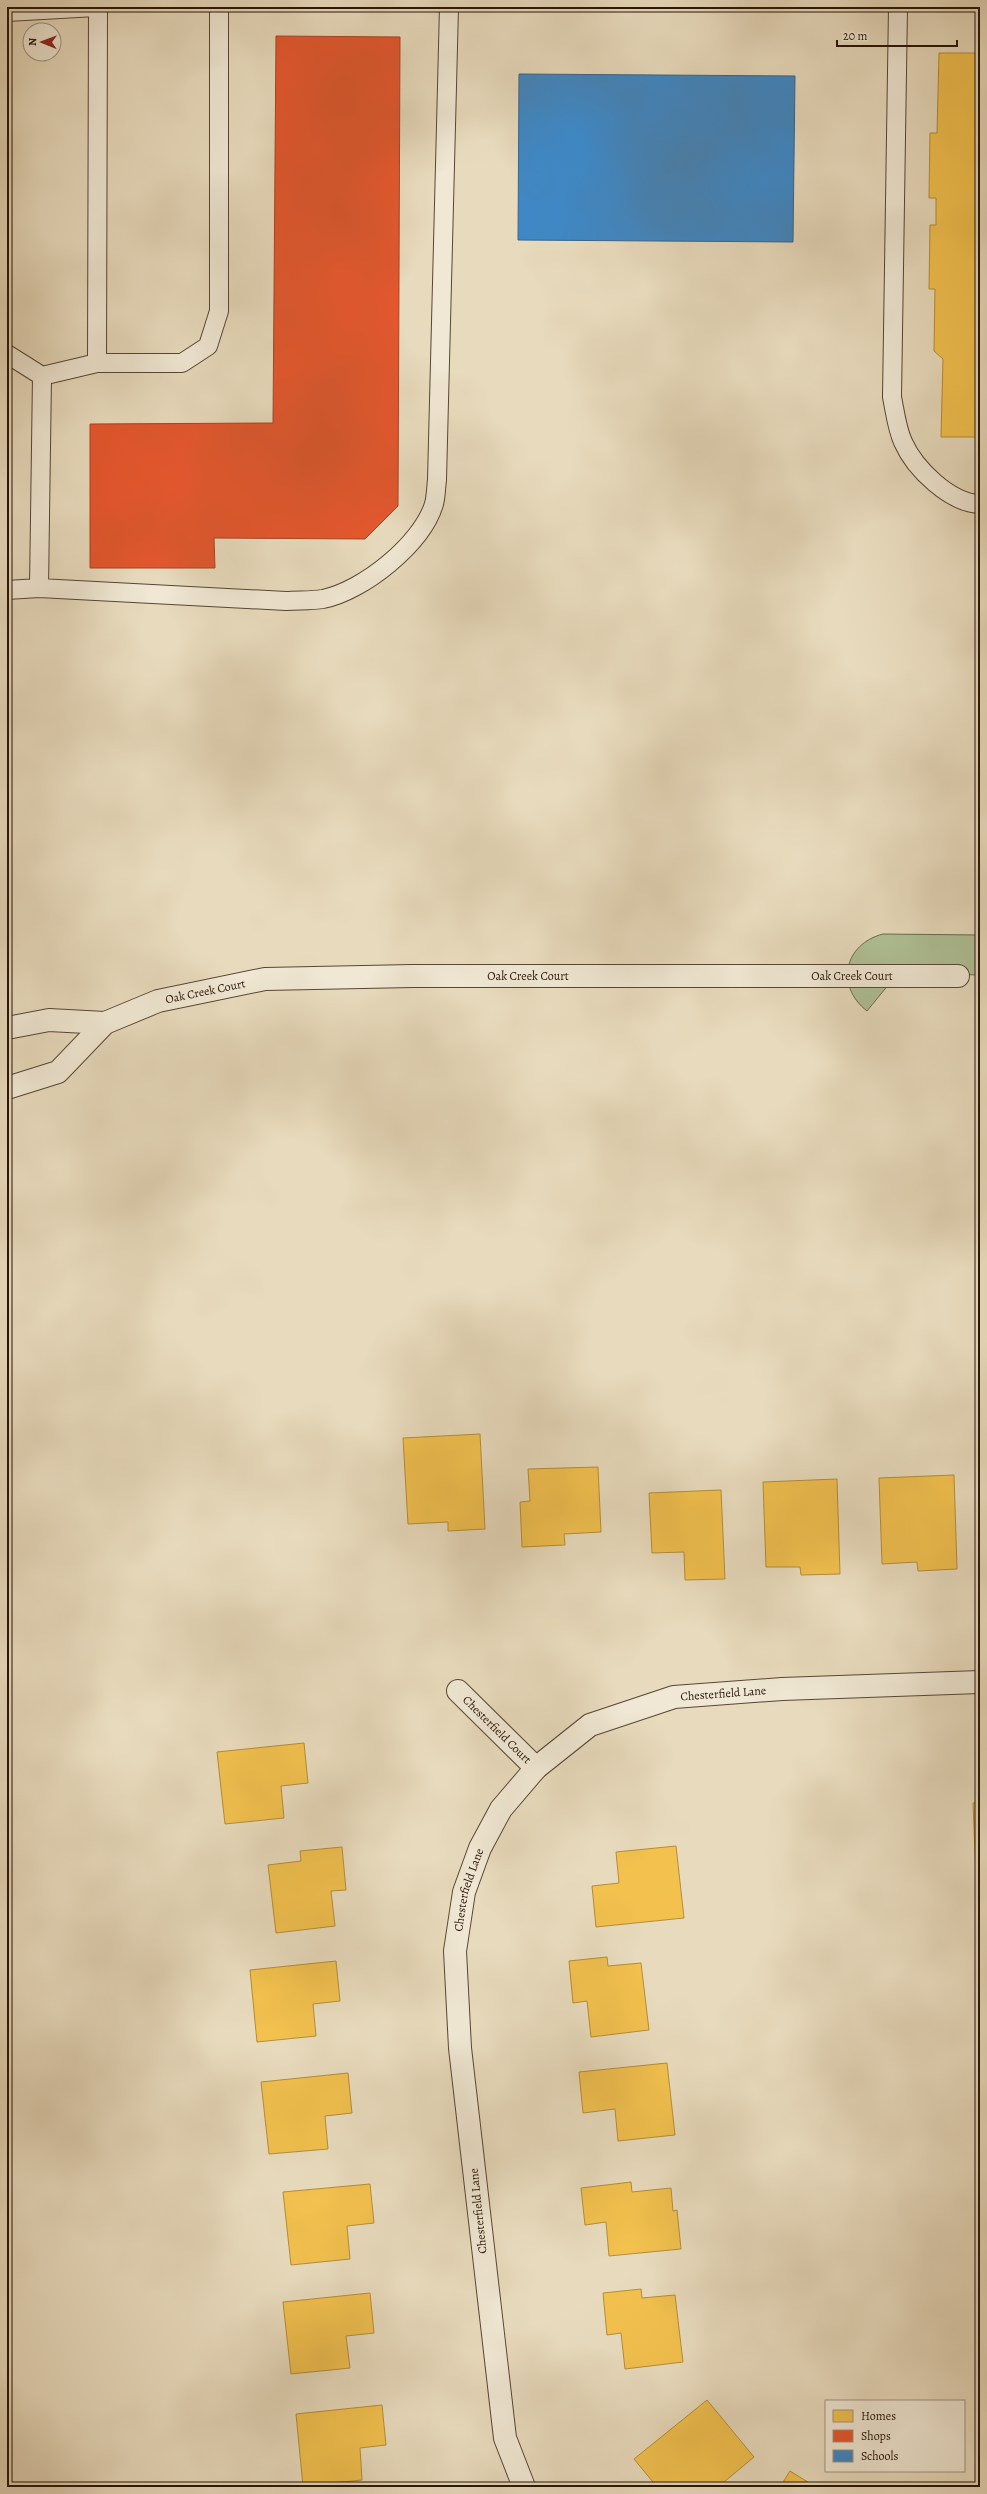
<svg xmlns="http://www.w3.org/2000/svg" width="987" height="2494" viewBox="0 0 987 2494" font-family="Alegreya,serif">
<style>
.green{fill:#afc196;stroke:#6b6a4e}
.homes{fill:#f2c14e;stroke:#b58d39}
.shops{fill:#e4572e;stroke:#ab4322}
.schools{fill:#3f88c5;stroke:#38658c}
.lines{fill:none;stroke-linecap:round;stroke-linejoin:round}
.lane-casing{stroke:#574634;stroke-width:20}
.street-casing{stroke:#574634;stroke-width:24}
.lane{stroke:#f0e8d4;stroke-width:18}
.street{stroke:#f0e8d4;stroke-width:22}
.labels{text-anchor:middle;stroke-width:4;stroke-linejoin:round;paint-order:stroke}
.street-label{font-size:12px;fill:#271407;stroke:#f0e8d4}
</style>
<rect width="100%" height="100%" fill="#e8dbbd"/>
<filter id="stains"><feTurbulence type="fractalNoise" baseFrequency=".005" numOctaves="4"/><feColorMatrix values="0 0 0 0 .2 0 0 0 0 .09 0 0 0 0 .02 0 0 0 .5 -.17"/></filter>
<radialGradient id="worn" r=".72"><stop offset=".6" stop-color="#630" stop-opacity="0"/><stop offset="1" stop-color="#630" stop-opacity=".3"/></radialGradient>
<path class="green" d="M883,934l97,1v40l-82,-2 -31,38c-32,-25 -23,-67 16,-77z"/>
<path class="homes" d="M939,53h41v384h-39l2,-78 -9,-8 1,-62h-6l1,-64h6v-27h-7l1,-65h7z
M480,1434l5,95 -37,2v-9l-40,2 -5,-86z
M598,1467l3,65 -37,2 1,11 -43,2 -2,-45 10,-1 -2,-32z
M954,1475l3,94 -39,2 -1,-9 -35,2 -3,-86z
M837,1479l3,95 -39,1 -1,-8h-34l-3,-85z
M721,1490l4,89 -40,1 -1,-28 -32,1 -3,-60z
M304,1743l4,40 -27,3 3,32 -59,6 -8,-72z
M980,1802v73h-4l-3,-72z
M676,1846l8,72 -88,9 -4,-41 27,-3 -3,-31z
M342,1847l4,43 -15,1 4,35 -59,7 -8,-68 33,-4 -1,-10z
M607,1957l1,9 33,-3 8,67 -58,7 -4,-36 -14,2 -4,-42z
M336,1961l4,40 -27,3 3,32 -59,6 -7,-72z
M667,2063l8,72 -57,6 -3,-32 -32,4 -4,-41z
M348,2073l4,40 -27,3 3,33 -59,5 -8,-72z
M631,2182l1,10 39,-4 2,23 4,-1 4,39 -72,7 -3,-34 -21,3 -4,-37z
M370,2184l4,39 -27,3 3,33 -59,6 -8,-73z
M641,2289l1,9 33,-3 8,67 -58,7 -4,-36 -14,2 -4,-42z
M370,2293l4,40 -28,3 4,32 -59,6 -8,-72z
M707,2400l47,57 -36,30h-51l-2,-2 -8,2 -23,-28z
M382,2405l4,40 -26,3 2,32 -59,6 -7,-72z
M790,2471l26,16h-36z"/>
<path class="shops" d="M276,36l124,1 -2,469 -33,33 -151,-1 1,30h-125v-144l183,-1z"/>
<path class="schools" d="M519,74l276,2 -2,166 -275,-2z"/>
<g class="lines">
<g class="lane-casing">
<path id="lane" d="M898,7l-6,390c3,15 5,32 11,45 12,27 47,61 77,62
M7,12l89,-5
M7,354l35,22 -3,212
M97,363l1,-356
M42,376l55,-13h85l26,-17 11,-35v-304
M7,590l32,-2 247,13c12,-1 25,0 37,-2 40,-8 99,-55 111,-95 2,-7 2,-17 3,-24l12,-473"/>
</g>
<g class="street-casing">
<g id="street">
<path d="M7,1028l42,-8 56,3"/>
<path id="s1" d="M7,1088l51,-16 47,-49 53,-22 107,-22 147,-3h546"/>
<path id="s2" d="M458,1691l78,77"/>
<path id="s3" d="M524,2487l-19,-49 -45,-390 -5,-97 9,-59 16,-44 21,-39 35,-41 54,-43 84,-28 108,-8 198,-7"/>
</g>
</g>
<use href="#lane" class="lane"/>
<use href="#street" class="street"/>
</g>
<g class="labels">
<g class="street-label">
<text dy="4" stroke="none"><textPath href="#s1" startOffset="551">Oak Creek Court</textPath></text>
<text dy="4" stroke="none"><textPath href="#s1" startOffset="875">Oak Creek Court</textPath></text>
<text dy="4" stroke="none"><textPath href="#s1" startOffset="227">Oak Creek Court</textPath></text>
<text dy="4" stroke="none"><textPath href="#s3" startOffset="954">Chesterfield Lane</textPath></text>
<text dy="4" stroke="none"><textPath href="#s2" startOffset="55">Chesterfield Court</textPath></text>
<text dy="4" stroke="none"><textPath href="#s3" startOffset="605">Chesterfield Lane</textPath></text>
<text transform="translate(478 2211) rotate(-96)" y="4">Chesterfield Lane</text>
</g>
</g>
<rect width="987" height="2494" fill="none" stroke="#e8dbbd" stroke-width="24"/>
<rect x="8" y="8" width="971" height="2478" fill="none" stroke="#271407" stroke-width="2"/>
<rect x="12" y="12" width="963" height="2470" fill="none" stroke="#271407"/>
<rect x="825" y="2400" width="140" height="72" fill="#f0e8d4" stroke="#a09382"/>
<rect x="833" y="2410" width="20" height="12" fill="#f2c14e" stroke="#a09382"/>
<text x="861" y="2420" font-size="12" fill="#271407">Homes</text>
<rect x="833" y="2430" width="20" height="12" fill="#e4572e" stroke="#a09382"/>
<text x="861" y="2440" font-size="12" fill="#271407">Shops</text>
<rect x="833" y="2450" width="20" height="12" fill="#3f88c5" stroke="#a09382"/>
<text x="861" y="2460" font-size="12" fill="#271407">Schools</text>
<g transform="translate(42 42) rotate(271)"><circle r="19" fill="#f0e8d4" stroke="#a09382"/>
<path d="M0-3L7 15L0 10L-7 15Z" fill="#8f2418"/>
<text y="-6" font-size="11" font-weight="bold" text-anchor="middle" fill="#271407">N</text>
</g>
<path d="M837 40v6h120v-6" fill="none" stroke="#271407" stroke-width="2"/>
<text x="843" y="40" font-size="12" fill="#271407" stroke="#f0e8d4" stroke-width="3" paint-order="stroke">20 m</text>
<rect width="100%" height="100%" filter="url(#stains)"/>
<rect width="100%" height="100%" fill="url(#worn)"/>
</svg>
